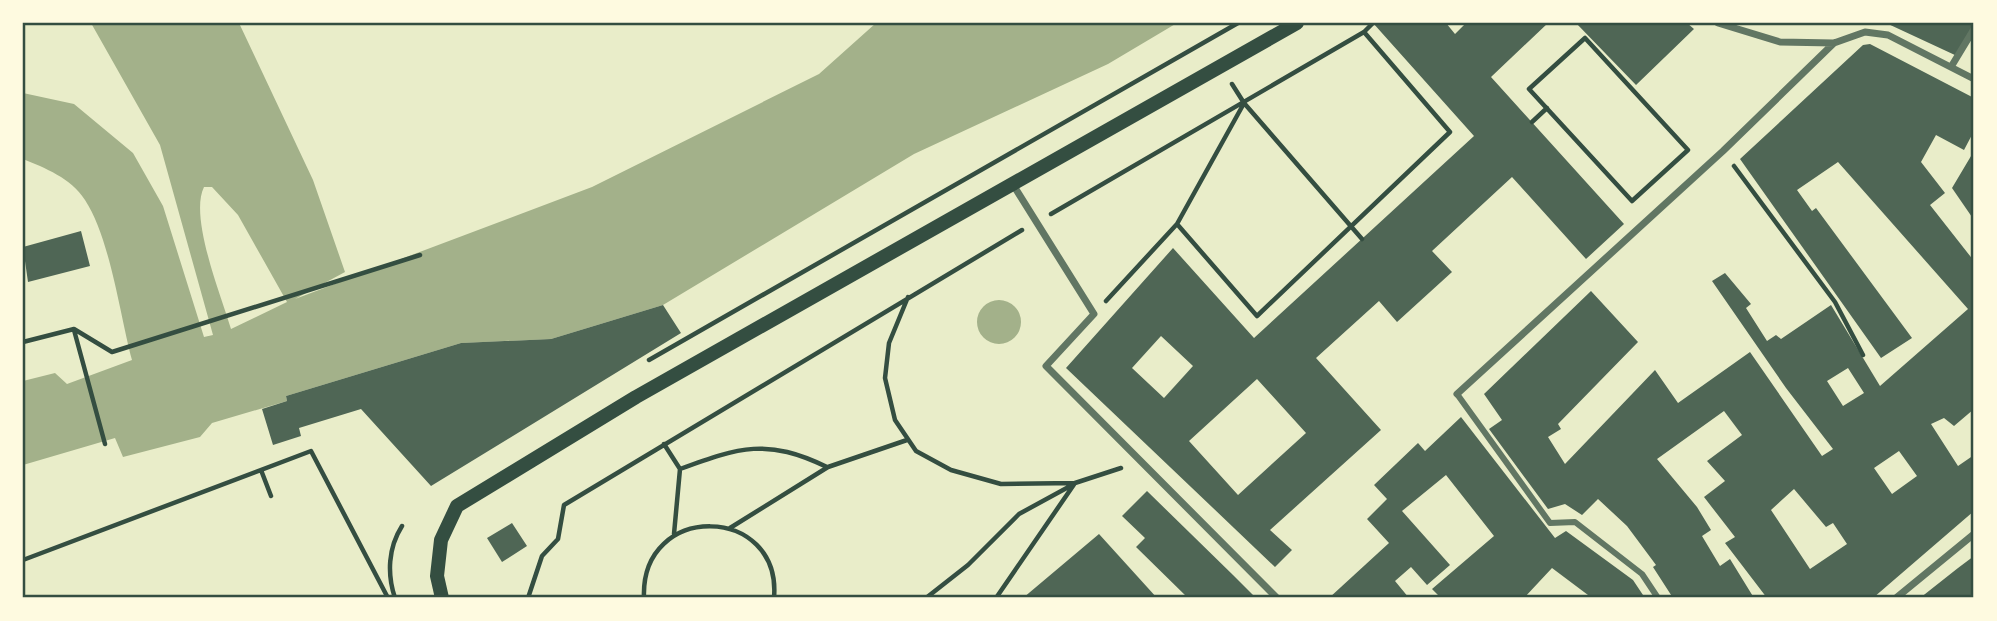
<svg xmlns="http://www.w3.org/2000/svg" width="1997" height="621" viewBox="0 0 1997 621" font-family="'Source Sans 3',sans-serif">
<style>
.water{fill:#a3b18a;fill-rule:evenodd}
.building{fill:#4f6655;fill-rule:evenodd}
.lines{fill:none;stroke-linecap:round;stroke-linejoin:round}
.path{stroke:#344e41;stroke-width:4.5}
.pedestrian{stroke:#617663;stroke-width:6}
.minor{stroke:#617663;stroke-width:7}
.secondary{stroke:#344e41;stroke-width:14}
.neatline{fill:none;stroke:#344e41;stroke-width:2.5}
</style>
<rect width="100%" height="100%" fill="#e9edc9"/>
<path class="water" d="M91,23h148l74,157 32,92 -50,27 297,-112 227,-113 57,-51h301l-69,41 -194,90 -251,151 -112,34 -90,4 -175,53 1,5 -75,22 -12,14 -77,20 -8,-19 -92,27v-84l32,-8 12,11 65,-24c-12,-45 -22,-122 -47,-160 -14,-22 -40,-32 -62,-41v-66l51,11 59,49 30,53 41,131 9,-2 -53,-190zM204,187h8l26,28 49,87 -56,27c-10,-34 -42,-112 -27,-142z
M977 322a22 22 0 1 1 44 0a22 22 0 1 1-44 0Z"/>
<path class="building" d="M1373,23h73l9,11 11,-11h82l-57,54 133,147 -38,35 -74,-82 -80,74 20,21 -55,50 -18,-21 -63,57 65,72 -111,100 22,20 -17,17 -209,-199 107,-120 81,90 220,-202zM1161,336l32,30 -29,32 -32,-30zM1257,379l49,54 -68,62 -49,-54z
M1576,23h111l7,6 -58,56z
M1886,23h88v5l-17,28z
M1870,44l104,54v33l-10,19 -28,-15 -15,27 24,31 -15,12 44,56v148l-20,17 -10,-8 -13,6 27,42 16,-11v56l-101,87h-106l-42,-55 10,-6 -31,-40 21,-16 -18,-20 35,-26 -18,-24 -67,48 40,48 14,23 -9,6 18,30 10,-7 24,39h-81l-20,-31 3,-2 -29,-39 -29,-27 -16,16 -17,-11 -17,5 -59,-80 13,-9 -18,-26 107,-103 47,51 -80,82 3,5 -13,8 17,27 90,-94 23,33 72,-51 72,104 11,-7 -47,-61 -74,-107 13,-8 26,31 -5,4 21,33 9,-6 5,4 50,-34 49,81 88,-77 -130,-147 -41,28 15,21 4,-3 96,130 -31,20 -141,-199 123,-114zM1848,368l16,25 -21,13 -16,-25zM1899,451l18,25 -25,18 -18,-26zM1794,489l32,38 7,-4 14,21 -37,25 -39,-59z
M1974,151v69l-22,-32z
M81,231l9,35 -62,16 -5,-35z
M663,305l18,28 -250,153 -70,-77 -62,19 2,8 -28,9 -11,-36 25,-8 -1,-5 175,-53 90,-4z
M1461,417l94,121 11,-7 67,49 12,18h-53l-40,-30 -28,30h-83l-9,-9 62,-53 -48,-61 -44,36 48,54 -23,20 -16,-18 -16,14 14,17h-80l60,-55 -22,-24 20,-20 -13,-14 44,-42 7,8z
M1147,491l86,84 23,23h-68l-52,-51 9,-9 -23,-22z
M512,523l15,23 -25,16 -15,-24z
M1099,534l58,64h-134z
M1974,556v42h-54l38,-30z"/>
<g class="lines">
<path class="path" d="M1585,38l103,112 -56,51 -103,-112z
M1232,84l12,19 118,136
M1243,105l-66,119 80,92 193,-184 -86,-100
M1532,122l15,-14
M1734,166l101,136 28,53
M1051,214l313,-182 9,-9
M908,297l-19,46 -4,35 10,42 21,31 35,19 50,14 74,-1
M1106,301l71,-77
M74,330l31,114
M23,342l51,-13 38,23 308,-97
M649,360l589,-337
M664,444l16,25 -6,65
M680,469c60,-22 87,-31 147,-2
M261,470l10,26
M730,528l98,-61 79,-27
M23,560l288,-109 77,147
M395,598c-8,-24 -7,-50 7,-72
M528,598l14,-42 16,-17 6,-34 458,-275
M644,598c-4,-97 138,-94 130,0
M926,598l42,-33 51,-51 55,-30
M996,598l79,-115 46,-15"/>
<path class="pedestrian" d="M1457,394l93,129 25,-1 67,52 16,24"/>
<path class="minor" d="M1718,23l62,19 54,1 31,-11 23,3 86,44
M1951,67l23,-38
M1012,183l82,131 -48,52 231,232
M1457,394l266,-243 111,-108
M1896,598l78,-64"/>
<path class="secondary" d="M442,598l-5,-22 4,-36 16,-34 179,-109 661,-374"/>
</g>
<rect width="1997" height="621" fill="none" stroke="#fefae0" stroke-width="49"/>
<rect x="24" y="24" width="1948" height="572" class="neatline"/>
</svg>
